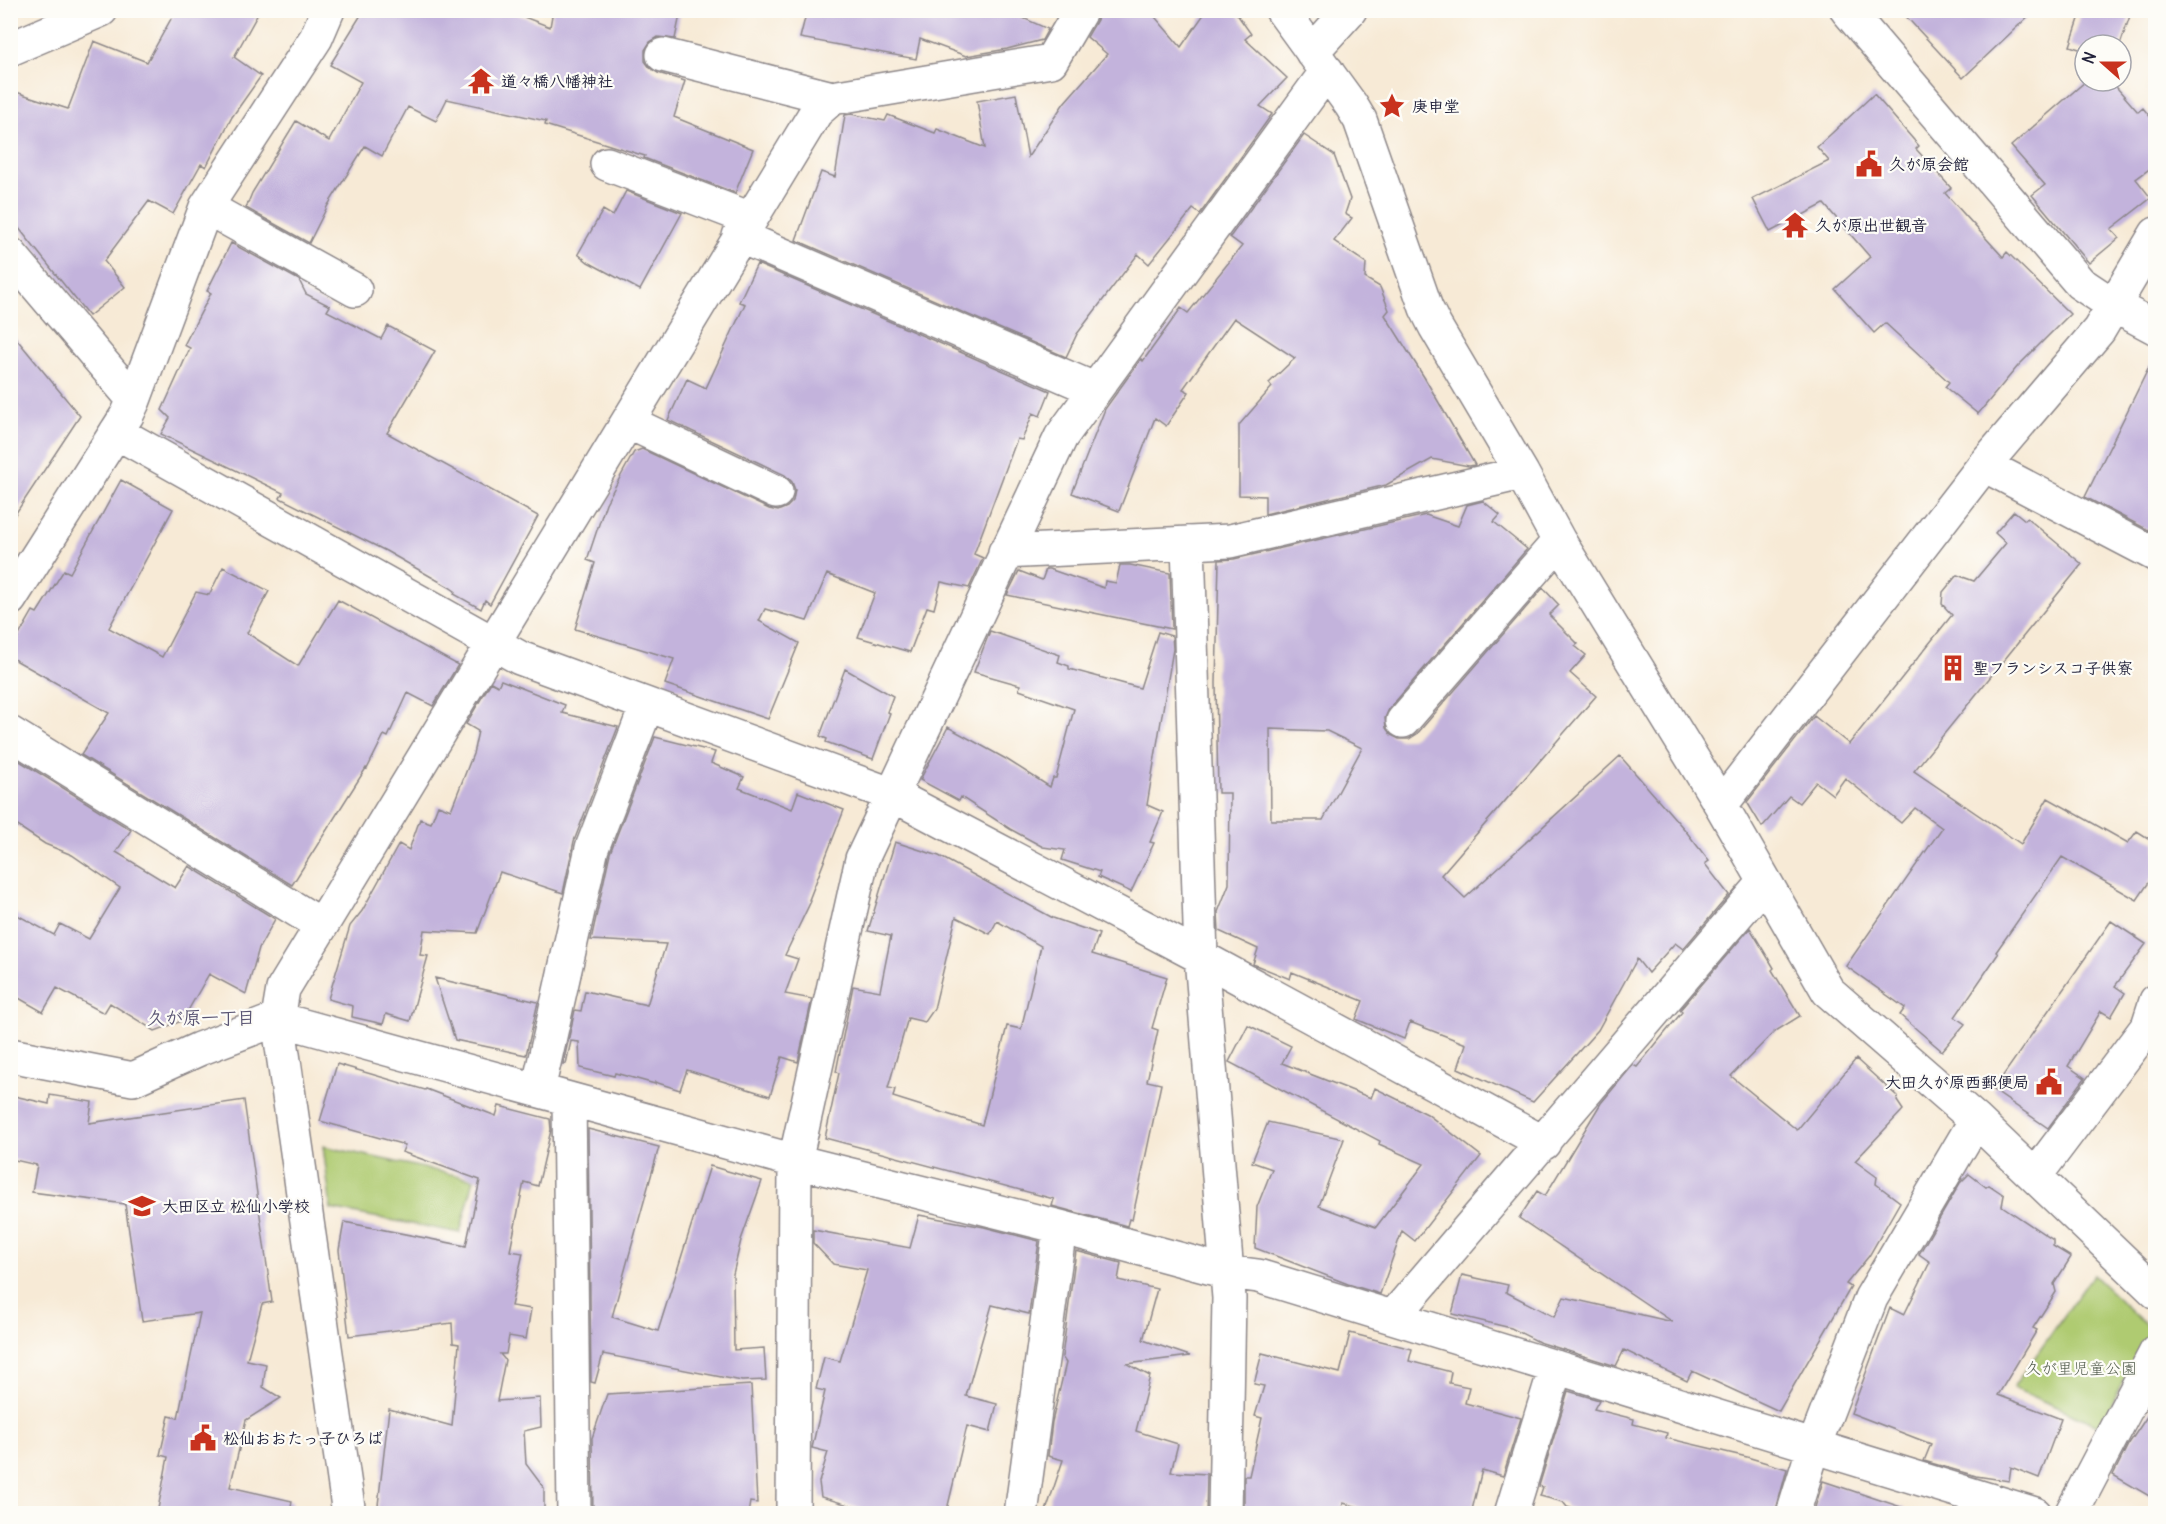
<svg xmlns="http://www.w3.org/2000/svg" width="2166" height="1524" viewBox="0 0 2166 1524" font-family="Delius,'Klee One',sans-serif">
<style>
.green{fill:#afcb71;stroke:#687656;stroke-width:1.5}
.building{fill:#c3b3dc;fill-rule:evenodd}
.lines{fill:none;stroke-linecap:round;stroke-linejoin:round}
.minor-casing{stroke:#8c8688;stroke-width:36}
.minor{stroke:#fff;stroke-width:33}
.labels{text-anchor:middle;stroke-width:4.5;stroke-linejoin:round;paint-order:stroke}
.poi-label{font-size:16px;font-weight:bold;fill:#22223b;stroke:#fdfcf7;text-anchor:start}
.park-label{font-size:16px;fill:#535d4e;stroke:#fdfcf7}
.neighbourhood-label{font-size:18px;font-weight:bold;fill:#5a5573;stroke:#fdfcf7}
</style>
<rect width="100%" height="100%" fill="#fdfcf7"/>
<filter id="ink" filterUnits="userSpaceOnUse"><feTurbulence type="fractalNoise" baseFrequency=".0167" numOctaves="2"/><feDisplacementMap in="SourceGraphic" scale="12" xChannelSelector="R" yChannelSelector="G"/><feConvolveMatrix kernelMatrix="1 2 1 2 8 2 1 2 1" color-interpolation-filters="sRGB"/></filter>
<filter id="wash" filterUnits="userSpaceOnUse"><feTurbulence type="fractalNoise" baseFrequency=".008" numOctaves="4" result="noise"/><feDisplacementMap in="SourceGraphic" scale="24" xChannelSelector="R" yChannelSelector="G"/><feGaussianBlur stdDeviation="1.35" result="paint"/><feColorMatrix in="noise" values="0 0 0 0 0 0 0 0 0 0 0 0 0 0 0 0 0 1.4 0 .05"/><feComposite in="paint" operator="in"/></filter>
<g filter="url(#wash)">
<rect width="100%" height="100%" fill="#f7ead6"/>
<path class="green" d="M323,1146l151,33 -14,54 -129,-24z
M2093,1275l58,55 -51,96 -87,-38z"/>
<g id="blocks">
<path class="building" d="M176,10h84l-26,47 27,19 -29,41 -26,50 -5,-3 -28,50 -24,-13 -45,60 21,26 -36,29 -79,-99v-127l58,19 26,-68 53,21z
M364,10h142l44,17 3,-17h128l-6,29 -17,-2 -8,5 -5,8v11l5,7 8,5 27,8 -11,36 79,32 -18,44 -91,-35 1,-2 -100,-31 1,-4 -99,-22 -11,22 -28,-14 -26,49 -17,-10 -37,59 -19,38 -63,-35 6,-15 44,-72 33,20 32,-59 -31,-17z
M807,10h198l43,19 -6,11 -35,9 -41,7 -46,-17 -4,20 -116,-21z
M1100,10h49l32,37 26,-37h27l17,24 -6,5 42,39 -27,28 12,8 -72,100 -7,-5 -44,55 -11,-10 -61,80 -11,23 -270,-117 25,-68 14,5 10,-62 6,-1 34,7 3,-6 47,18 2,-4 48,19 -8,-47 39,-7 12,63 36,-54 43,-49 -20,-17 10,-17z
M1900,10h135l-72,68z
M2082,10h50l-12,35h-35v6l-15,-5z
M2086,81h25l27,31 5,-4 13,16v40l-20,15 15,19 -40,31 8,9 -30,25 -57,-68 13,-10 -34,-39z
M1874,94l45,52 -3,3 35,39 -6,5 58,64 4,-5 63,62 -52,52 -40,48 -33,-27 4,-5 -64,-59 -11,10 -39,-44 35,-32 -46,-53 -54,28 -17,-33 76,-38 -12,-14z
M1304,135l30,20 16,44 -5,15 7,4 -18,23 32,22 -1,15 15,9 9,23 -4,5 39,62 51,88 -6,1 -37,-7 -46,26 -121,29v-18l-26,-1v-70l33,-38 -3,-4 26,-25 -61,-40 -51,71 6,3 -23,34 -11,-8 -36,93 -47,-18 33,-84 36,-50 2,2 38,-53 7,5 54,-67 -12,-9z
M626,191l56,22 -42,77 -52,-28 -10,-8 25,-44 10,6z
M231,243l68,37 7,14 24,12 -3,5 54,28 7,-13 47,25 -48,82 151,83 -48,88 -5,-4 -4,9 -27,-15 1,-3 -6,-4 -63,-36 -106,-53 3,-5 -122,-59 9,-16 -8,-8 28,-62 -6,-3 27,-52 -4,-2z
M757,264l293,127 -10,25 -7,-3 -11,27 -5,-1 -43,115 9,4 -14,30 -28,-6 -7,27 -7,-2 -17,45 -52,-15 17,-44 -48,-19 -20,47 -42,-12 -6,12 40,22 -31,76 -103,-35 9,-25 -99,-30 20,-66 -8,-3 19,-57 28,-51 8,-3 127,60 9,2 9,-4 6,-6 2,-11 -3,-8 -7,-7 -117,-55 19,-41 19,9 39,-84 -6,-2z
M10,331l70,85 -70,106z
M2156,353v181l-71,-37z
M121,480l52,29 -64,119 53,29 34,-65 13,3 14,-28 46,24 -22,42 51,33 40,-66 120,65 -25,41 -25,-13 -20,44 -4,-2 -17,34 -1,-1 -74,117 -211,-130 28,-42 -99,-56v-6l23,-40 4,2 27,-43 6,3z
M1483,501l17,14 -6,7 33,27 -138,160 -4,9 1,10 5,7 8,4h10l8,-5 126,-146 16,17 -10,10 29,29 -3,2 11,9 -16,18 26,23 -155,179 24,23 155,-142 65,74 24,31 -4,3 24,31 -46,54 -8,-6 -27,30 -11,-14 -39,71 -65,72 -75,-34 8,-24 -56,-22 -6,17 -48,-20 7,-18 -71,-29 -2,7 -37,-15 5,-15 -39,-18 -1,-19 11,-28 1,-91h-12l-2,-110 3,-123 15,-1 192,-44 32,11 9,-21zM1270,729l57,2 35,17 -39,72h-52z
M2014,511l11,9 2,-2 55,46 -168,207 107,73 27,-46 80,45 9,-12 19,12v29l-19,28 -75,-43 -66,95 2,2 -43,63 10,7 -23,27 -42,-36 5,-7 -59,-42 96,-138 -27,-20 -14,15 -56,-45 -12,17 -17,-13 -17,21 -10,-7 -27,31 -15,-25 67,-86 35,28 103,-129 -10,-11 1,-12 14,-17 17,6 32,-38 -11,-10z
M1120,565h10l40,8 2,56 -165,-34 12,-24 23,9 4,-11h3l55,19 1,-7 11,2z
M990,631l70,24 -2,7 11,4v3l71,19 18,-56 14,4 1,13 -26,156 16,7 -13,30 4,1 -23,49 -33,-15 2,-5 -38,-12 3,-10 -22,-3 -33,-18 -49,-32 -2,4 -39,-21 28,-53 58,32 44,28 3,-9h3l18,-69 -55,-19 1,-5 -46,-13z
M845,669l48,27 -6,16 3,1 -17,46 -47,-17 1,-3 -7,-3z
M501,680l64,25 -3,8 56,14 -44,114 -11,52 -63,-21 -23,61 -53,-3 -4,25 8,1 -18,65 -24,-7 -3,10 -31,-7 1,-11 -25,-7 22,-73 12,-15 37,-67 10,6 11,-31 11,4 7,-18 13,5 22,-56 5,-23 -12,-7 25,-42 7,4z
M655,737l60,15 -4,11 33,14 -5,11 53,21 6,-17 46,18 -35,90 2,1 -26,54 13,4 -13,35 27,5 -14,63 -16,-5 -12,39 -83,-26 -7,20 -25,-8v2l-40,-11 -1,3 -34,-8 -1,-26 -8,-1 -5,23h-3l12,-54 6,1 4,-20 62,14 19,-61 -75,-4 19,-87z
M10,755l121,75 -15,22 59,36 14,-22 86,53 -16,29 -13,46 -37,-20 -27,47 -27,10 -45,-28 -6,10 -47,-25 -14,24 -33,-19v-82l44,24 6,-11 29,15 31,-51 -48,-33 -27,-11 -35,-23z
M895,842l44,14 114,62 46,16 -7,20 75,23 -15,51 6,2 -11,51 14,3 -29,136 -3,-1 -2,7 -75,-20 2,-7 -229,-61 14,-65 -3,-1 17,-86 27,5 11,-55 -23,-5zM956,917l34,17 7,-13 44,25 -20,83 -14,-3 -25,99 -89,-28 2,-8 -7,-1 20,-70 17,4 9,-13z
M2111,921l35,23 -31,42 10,7 -14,24 -10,-6 -33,55 17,12 -37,50 -55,-38z
M1750,928l24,40 -2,2 28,46 -26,16 -43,44 66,54 59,-71 42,38 -1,4 6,9 -48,51 22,16 -1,7 24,18 -31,54 -23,28 5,3 -72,124 -87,-40 -5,10 -63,-31 -8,16 -77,-24 -28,-14 -59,-14 10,-39 46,10 -2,7 48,25 10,-20 109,25 -154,-104 18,-27 8,5 56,-93 32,-38 4,2 45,-55 -2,-2z
M435,978l103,24 -12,53 -71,-15z
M1248,1025l43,21 -9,17 89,35 4,-10 52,26 54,42 -66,85 -13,-10 -22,63 -32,-10 -93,-36 2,-41 15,-38 -20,-7 16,-40 76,17 -25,67 57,21 48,-63 -45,-20 1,-3 -151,-79z
M337,1064l88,26 1,-1 70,27 3,-10 51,13 1,11 -13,56 -14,-4 -14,69 13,2 -12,53 20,3 -5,30 -17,-3 -3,18h-6l5,6 -8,41 43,-3 1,29 -17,4 2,33 18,24v26h-167l12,-105 63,17 7,-82 -6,-1 -1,-20 -103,13 -10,-86 5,-28 122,24 14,-66 -78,-28 3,-7 -85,-24z
M10,1095l39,9 1,-9 42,7 -3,21 155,-23 28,202 -10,2 -15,56 19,4 -3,23 18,11 -35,22 -16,67 62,14 -2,13h-133l11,-57 -8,-2 9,-39 9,2 22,-105 -58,8 -17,-117 -93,-12 5,-27 -27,-6z
M588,1129l71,18 -47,170 46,14 52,-165 52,15 -21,59 -8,34 1,76 30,-2 2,32 -24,1 -139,-27 -8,29 -4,-1z
M1969,1174l17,13 3,-2 15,10 -2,11 51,34v6l18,11 -17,27 2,8 -23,36 4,2 -39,65 63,24 -22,59 -28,-11 -2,14 -33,-5 -52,-15 7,-17 -80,-31 39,-105 14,7 26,-53 -11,-8 41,-71z
M919,1215l65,12 55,14 -10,73 -37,-9 -26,91 31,8 -7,28 -23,-6 -21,88h-67l-58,-17 -2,-15 9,-30 -16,-4 13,-57 -9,-2 8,-32 16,4 27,-91 -34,-6 -20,-21v-13l97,18z
M1076,1251l45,12 -3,17 39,9 -14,51 47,16 -63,8 23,12 -14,55 42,13 -7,28 36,2 -1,40h-161l18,-54 -15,-4 4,-34 14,-59 -4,-6z
M1350,1333l62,16 -3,12 42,11 -2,11 20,4 -4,16 56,15 -18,58 -21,-6 -11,44h-85l-43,-11 -2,11h-97v-38h5l13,-58 -7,-2 9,-30 -10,-2 8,-31 78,20z
M751,1385l6,118 -7,-1 -2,12h-155l-1,-76 15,-44z
M1568,1391l31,9 -5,9 40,10 -1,5 34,9 -1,5 81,19 40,12 -12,45h-183l-25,-7 -4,-5 -23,-6 3,-9 -4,-1z
M2156,1403v97l-43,-25 15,-30z
M1823,1481l81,27 -1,6h-90z"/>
</g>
</g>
<g filter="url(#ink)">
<use href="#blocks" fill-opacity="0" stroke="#8c8688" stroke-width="1.5"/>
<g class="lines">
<g class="minor-casing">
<path id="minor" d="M1282,10l69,95 9,15 66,188 9,18 87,147 37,68 162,264 107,186 148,129 180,172
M1847,10l233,273 33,22 43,23
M10,49l91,-39
M1312,52l38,-42
M663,55l169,43
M607,164l144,55
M206,207l149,83
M739,236l355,153
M10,254l124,146
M628,422l148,70
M116,432l404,226 373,137 308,162 343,186
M1984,465l172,90
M1188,543l13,414 28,341 -4,216
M1005,552l225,-11 292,-68
M10,599l117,-184 7,-15 72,-193 110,-169 12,-28
M1403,721l156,-180
M10,733l311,192
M1721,805l263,-340 115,-135 57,-96
M10,1055l123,24 66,-30 79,-30 517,142 265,66 167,45 31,4 777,238
M538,1090l54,-242 55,-143
M569,1099l5,415
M2035,1176l113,-150 8,-25
M1393,1317l372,-435
M349,1514l-71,-495 5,-30 533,-877 16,-14 219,-37 30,-51
M793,1514l2,-353 67,-302 199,-422 266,-366
M1021,1514l39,-287
M1511,1514l45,-147
M1793,1514l21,-68 57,-148 105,-178
M2071,1514l85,-162"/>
</g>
<use href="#minor" class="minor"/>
</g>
</g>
<defs>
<g id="temple-bare" transform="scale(2.07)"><path d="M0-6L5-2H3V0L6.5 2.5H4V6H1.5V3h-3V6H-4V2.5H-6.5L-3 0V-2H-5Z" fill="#c8321e" stroke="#fdfcf7" stroke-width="2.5" paint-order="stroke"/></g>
<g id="sight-bare" transform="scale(2.07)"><path d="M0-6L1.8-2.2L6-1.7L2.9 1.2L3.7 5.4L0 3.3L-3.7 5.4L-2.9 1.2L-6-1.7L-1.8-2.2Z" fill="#c8321e" stroke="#fdfcf7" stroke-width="2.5" paint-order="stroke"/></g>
<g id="civic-bare" transform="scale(2.07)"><path d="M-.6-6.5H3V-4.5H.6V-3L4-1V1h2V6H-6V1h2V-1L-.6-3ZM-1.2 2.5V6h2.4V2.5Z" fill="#c8321e" stroke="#fdfcf7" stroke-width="2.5" paint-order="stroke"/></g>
<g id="building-bare" transform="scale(2.07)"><path d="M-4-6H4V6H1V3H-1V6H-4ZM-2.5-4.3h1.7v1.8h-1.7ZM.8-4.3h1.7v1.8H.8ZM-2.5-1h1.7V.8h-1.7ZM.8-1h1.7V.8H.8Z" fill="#c8321e" stroke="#fdfcf7" stroke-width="2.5" paint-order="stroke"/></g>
<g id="school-bare" transform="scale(2.07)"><path d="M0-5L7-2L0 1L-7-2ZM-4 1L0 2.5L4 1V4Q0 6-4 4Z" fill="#c8321e" stroke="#fdfcf7" stroke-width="2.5" paint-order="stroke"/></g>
</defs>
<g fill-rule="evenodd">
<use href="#temple-bare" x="481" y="81"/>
<use href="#sight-bare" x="1392" y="106"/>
<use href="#civic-bare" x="1869" y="164"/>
<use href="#temple-bare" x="1795" y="225"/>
<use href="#building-bare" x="1953" y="668"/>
<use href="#civic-bare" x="2049" y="1082"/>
<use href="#school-bare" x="142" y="1206"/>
<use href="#civic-bare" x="203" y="1438"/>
</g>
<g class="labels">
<g class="poi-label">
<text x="501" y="87">道々橋八幡神社</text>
<text x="1412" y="112">庚申堂</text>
<text x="1889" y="170">久が原会館</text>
<text x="1815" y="231">久が原出世観音</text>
<text x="1973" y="674">聖フランシスコ子供寮</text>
<text x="2029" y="1088" text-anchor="end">大田久が原西郵便局</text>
<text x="162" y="1212">大田区立 松仙小学校</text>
<text x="223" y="1444">松仙おおたっ子ひろば</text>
</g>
<g class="park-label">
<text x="2081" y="1374">久が里児童公園</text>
</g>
<g class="neighbourhood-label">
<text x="201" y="1024">久が原一丁目</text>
</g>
</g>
<rect width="2166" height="1524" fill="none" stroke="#fdfcf7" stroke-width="36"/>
<g transform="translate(2103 63) rotate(291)"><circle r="28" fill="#fdfcf7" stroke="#a5a5ac" stroke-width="1.5"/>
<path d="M0-4.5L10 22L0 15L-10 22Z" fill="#c8321e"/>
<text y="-9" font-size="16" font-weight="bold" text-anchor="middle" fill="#22223b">N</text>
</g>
</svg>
